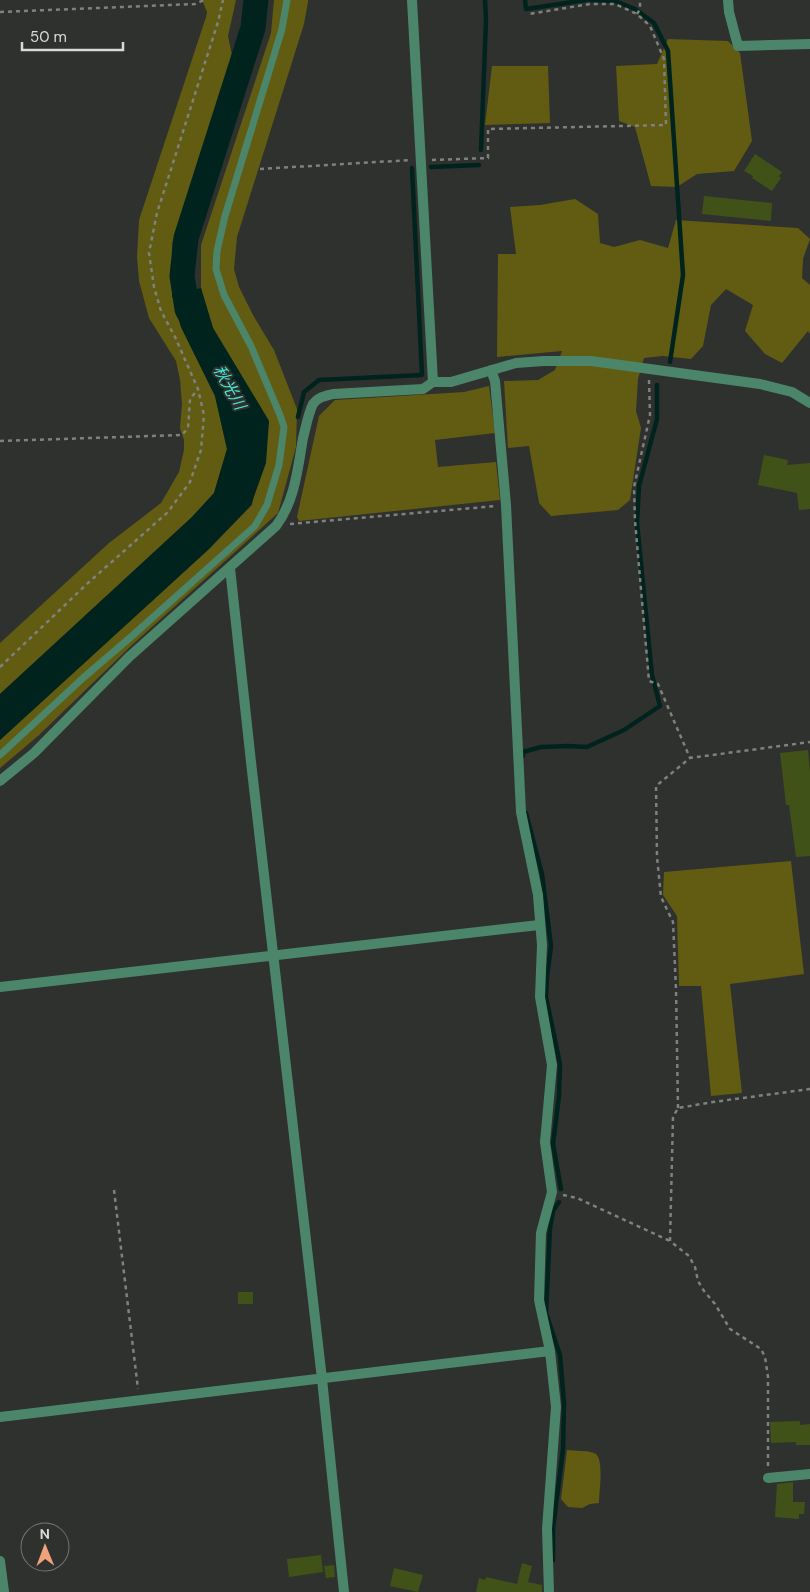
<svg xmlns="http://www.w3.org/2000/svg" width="810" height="1592" viewBox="0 0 810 1592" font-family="'DM Sans','Noto Sans JP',sans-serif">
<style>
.green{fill:#615c11}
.water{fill:#00231e}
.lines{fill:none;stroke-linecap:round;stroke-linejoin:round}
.stream{stroke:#00231e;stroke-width:4.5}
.river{stroke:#00231e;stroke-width:25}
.building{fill:#405217}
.path{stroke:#7f817f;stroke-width:2.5;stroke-dasharray:4 4;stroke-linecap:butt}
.service{stroke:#4b866b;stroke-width:7}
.minor{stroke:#4b866b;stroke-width:10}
.labels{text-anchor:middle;stroke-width:4;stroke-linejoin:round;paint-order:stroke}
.water-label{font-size:16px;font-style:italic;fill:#43ebd6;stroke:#2f312f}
</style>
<rect width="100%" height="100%" fill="#2f312f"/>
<path class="green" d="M202,0h34l-8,36 5,24 -61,183v52l9,32 34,69 12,53 -13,44 -22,24 -192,177v-51l109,-100 52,-40 18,-31 5,-22v-10l-4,-12 2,-24 -2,-24 -4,-19 -27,-43 -10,-37 -2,-24 2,-37 67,-203 1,-5z
M274,0h34v2l-4,22 -67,213 -3,32 5,18 14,28 21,35 23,59 -1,38 -18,66 -146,132 -94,91 -38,32v-28l209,-191 43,-44 17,-84 -56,-93 -12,-40v-43l70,-212z
M668,39l60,2 12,12 12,88 -18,30 -37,3 -20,13 -26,-1 -16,-59 -16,-6 -3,-55 41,-2z
M492,66h56l2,57 -65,2z
M575,199l23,15 2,29 14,4 26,-7 28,8 8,-28 122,8 12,11 -7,20 -1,19 8,7v49l-2,-3 -26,32 -17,-9 -20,-23 8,-26 -27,-16 -15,16 -8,41 -12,13 -28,-3 -19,2 -6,21 -2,32 5,17 -11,72 -12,10 -67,6 -12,-13 -10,-57 -21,2 -4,-67 34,-1 17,-10 7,-19 -65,6 1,-103h18l-6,-47 30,-2z
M489,386l6,47 -60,7 3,27 58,-5 4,38 -201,21 -2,-4 22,-101 16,-16 129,-8z
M791,861l13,113 -74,10 12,109 -31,3 -10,-110h-22l-2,-70 -14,-21 1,-23z
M567,1450c8,1 22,0 29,4 8,7 3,38 3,49l-9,1 -8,4 -14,-1 -7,-8z"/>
<path class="water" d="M201,288l12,40 56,93 -3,42 -15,42 -42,44 -209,191v-46l192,-177 22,-24 13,-44 -12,-53 -34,-69 -9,-32z"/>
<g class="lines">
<path class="stream" d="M525,0l1,9 60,-9
M590,0l25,1 20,8 19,14 14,28 15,224 -13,87
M481,150l5,-130 -1,-20
M431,167l48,-2
M298,417l6,-25 15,-12 103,-5 -10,-207
M523,756v-4l18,-5 27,-1 19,1 37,-17 36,-24 -8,-31 -15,-152 2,-37 18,-67v-34
M526,813l16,61 9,72 -4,31 -1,20 14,67 -1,32 -6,48 8,45
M553,1560v-31l10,-80 1,-46 -4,-48 -14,-42 4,-85 3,-17 6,-9"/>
<path class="river" d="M195,324l-8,-15 -5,-33 4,-38 67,-210 3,-28"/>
</g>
<path class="building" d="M755,154l27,18 -3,4 2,2 -9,13 -20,-13 1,-2 -9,-5z
M704,196l68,7 -1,18 -69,-7z
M764,455l24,5 -1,5 23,-2v46l-11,1 -2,-17 -39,-8z
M808,750l2,21v85l-14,1 -7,-52h-3l-6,-52z
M238,1292h15v12h-15z
M800,1421v4l10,-1v21h-14v-3l-25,1 -1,-21z
M793,1482v20h12l-1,12h-5v5l-24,-2 2,-33z
M321,1555l2,17 -34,5 -2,-18z
M522,1563l10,3 -4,16 14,3v7h-66l3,-14 6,2 1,-3 31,7z
M334,1565l1,12 -9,1 -2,-12z
M394,1568l29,7 -5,17 -28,-6z"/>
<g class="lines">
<path class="path" d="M0,12l195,-8 9,-4
M637,14l3,-5v-9
M432,160l56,-2v-29l178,-4 -2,-66 -14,-33 -13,-12 -22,-10h-25l-61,10
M260,169l151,-9
M649,380l1,35 -16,72 1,34 14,160 9,3 32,74
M0,441l182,-6 6,-7 2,-29 8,-10
M290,524l206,-18
M0,667l88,-84 80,-71 22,-30 11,-32 3,-35 -6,-26 -23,-52 -14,-26 -7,-24 -5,-34 8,-40 61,-191 5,-22
M678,1108l-2,-119 -3,-67 -12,-25 -4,-40 -1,-71 34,-28 120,-16
M114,1190l24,199
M563,1195l14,3 93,43
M768,1466v-89l-3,-20 -4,-8 -31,-20 -15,-25 -11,-13 -6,-10 -3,-14 -6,-11 -19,-15 3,-124 5,-9 35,-6 97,-13"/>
<path class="service" d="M0,755l83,-77 49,-42 123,-110 12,-21 12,-40 5,-38 -4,-12 -29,-69 -27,-51 -8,-26 1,-18 8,-35 57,-187 5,-29"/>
<path class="minor" d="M412,0l21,382
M728,0l1,12 9,34 72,-2
M491,370l4,11 11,124 15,307 17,83 4,50 -2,52 12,68 -7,77 7,50 -11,41 -2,67 11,51 6,56 -9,122 2,63
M230,568l21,194 71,617 22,213
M0,781l34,-28 95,-96 147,-131c19,-25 22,-59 27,-88 3,-11 5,-24 10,-34 5,-7 12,-8 20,-10l90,-5 10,-7h18l65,-19 28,-2h47l169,23 32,8 18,11
M0,987l539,-62
M0,1417l550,-66
M768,1478l42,-4
M0,1561l4,31"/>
</g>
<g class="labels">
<g class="water-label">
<text transform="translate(230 387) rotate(61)" y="6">秋光川</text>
</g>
</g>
<g transform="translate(45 1547) rotate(359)"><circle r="24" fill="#2f312f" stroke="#737473"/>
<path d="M0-4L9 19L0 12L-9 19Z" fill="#f0a27a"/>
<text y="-8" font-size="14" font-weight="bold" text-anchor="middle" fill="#d8d9d8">N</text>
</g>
<path d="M22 42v8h101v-8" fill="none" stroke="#d8d9d8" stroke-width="2.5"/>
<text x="30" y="42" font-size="15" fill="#d8d9d8" stroke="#2f312f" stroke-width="4" paint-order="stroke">50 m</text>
</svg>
